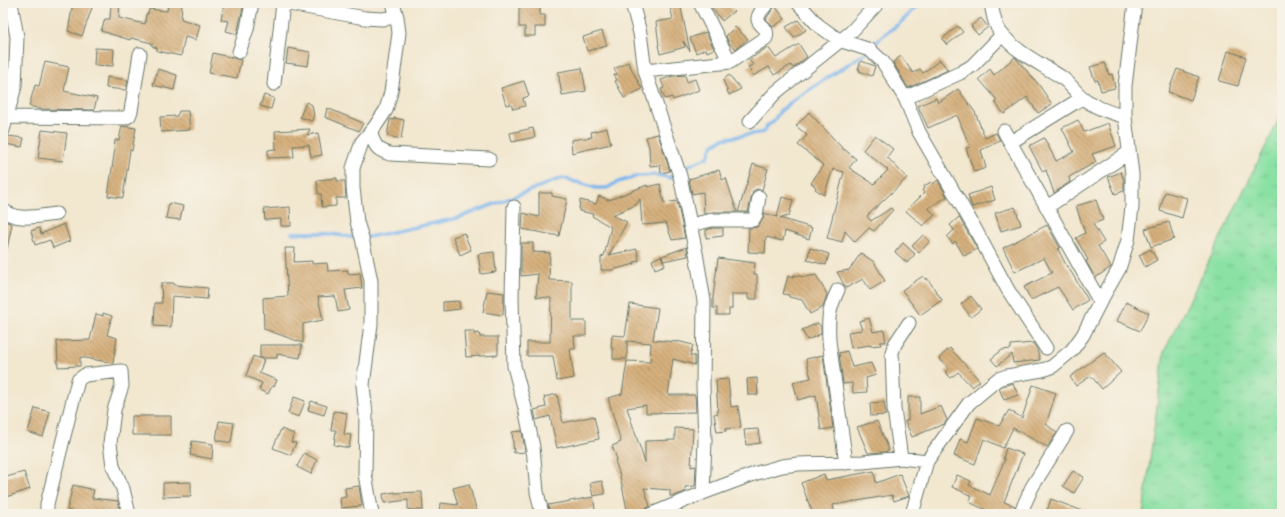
<svg xmlns="http://www.w3.org/2000/svg" width="1285" height="517" viewBox="0 0 1285 517" font-family="'Architects Daughter',sans-serif">
<style>
.grass{fill:url(#grass-tufts);stroke:#558f6c}
.lines{fill:none;stroke-linecap:round;stroke-linejoin:round}
.stream{stroke:#7eb6ee;stroke-width:3.5}
.building{fill:url(#building-back-hatch)}
.minor-casing{stroke:#69786a;stroke-width:15}
.minor{stroke:#fff;stroke-width:13}
</style>
<defs>
<pattern id="grass-tufts" width="24" height="20" patternUnits="userSpaceOnUse"><rect width="24" height="20" fill="#8be1a4"/><path d="M3 7l-1-3M5 7V3M7 7l1-3M15 17l-1-3M17 17v-4M19 17l1-3" fill="none" stroke="#78c28e"/></pattern>
<pattern id="building-back-hatch" width="6" height="6" patternUnits="userSpaceOnUse"><rect width="6" height="6" fill="#d6b07d"/><path d="M-1 5l2 2M0 0l6 6M5-1l2 2" fill="none" stroke="#ad9067"/></pattern>
</defs>
<rect width="100%" height="100%" fill="#f7f3e8"/>
<filter id="ink" filterUnits="userSpaceOnUse"><feTurbulence type="fractalNoise" baseFrequency=".025" numOctaves="2"/><feDisplacementMap in="SourceGraphic" scale="8" xChannelSelector="R" yChannelSelector="G"/><feConvolveMatrix kernelMatrix="1 2 1 2 8 2 1 2 1" color-interpolation-filters="sRGB"/></filter>
<filter id="wash" filterUnits="userSpaceOnUse"><feTurbulence type="fractalNoise" baseFrequency=".012" numOctaves="4" result="noise"/><feDisplacementMap in="SourceGraphic" scale="16" xChannelSelector="R" yChannelSelector="G"/><feGaussianBlur stdDeviation="0.9" result="paint"/><feColorMatrix in="noise" values="0 0 0 0 0 0 0 0 0 0 0 0 0 0 0 0 0 1.4 0 .05"/><feComposite in="paint" operator="in"/></filter>
<g filter="url(#wash)">
<rect width="100%" height="100%" fill="#f2e7cf"/>
<path class="grass" d="M1282,113v401h-139l21,-162z"/>
<g class="lines">
<path class="stream" d="M872,48l9,-11 19,-14 21,-20
M682,173l3,-6 23,-10 4,-11 10,-7 42,-7 3,-6 6,-4 7,-11 18,-14 69,-45
M292,233h31l35,5
M364,238l94,-20 104,-40 34,10h11l11,-6 20,-6 19,-1 15,3 6,-1"/>
</g>
<g id="blocks">
<path class="building" d="M73,3l20,2 -11,31 -14,-5z
M111,3h9l-1,15 26,6 1,-10h2l1,-5 18,2 1,-8h14l-1,16 19,6 -4,15 -11,-3 -4,19 -24,-5v-3l-5,-2v-3l-21,-5 -1,2 -29,-9 4,-12h5z
M224,3h20l-7,31 -11,-3 3,-10 -8,-1z
M527,3h13v12h5v12h-10v9h-10v-9h-6v-20h8z
M669,3h11l10,48 -7,-10 2,6 -25,7 -2,-9h1l-3,-23 17,-3z
M709,3h18l7,8 -12,10 -10,-13z
M775,6l10,13 -12,8 -7,-8z
M981,18l7,9 -10,8 -7,-9z
M798,20l8,10 -12,8 -8,-11z
M958,26l5,6 -16,13 -5,-6z
M735,27l13,12 -12,10 -7,-6 -3,-7z
M602,31l5,15 -20,5 -4,-14z
M706,32l8,17 -7,3 -1,-3 -10,4 -6,-15z
M799,44l8,13 -14,11 -2,-3 -17,10 -5,-8 -16,9 -5,-9 5,-2 -4,-5 19,-13 8,11z
M95,48l19,1 -1,17 -19,-1z
M288,48l22,4 -2,14 -22,-3z
M1228,51l18,6 -8,29 -19,-5z
M213,53l28,7 -4,18 -28,-5z
M901,56l12,17 7,-4 3,4 17,-13 8,10 -40,18 -15,-26z
M1015,57l24,28 13,19 -14,9 -11,-16 -23,17 -9,-12 2,-2 -18,-21 11,-10 4,6z
M861,61l14,5 -3,10 -13,-5 1,-2h-2z
M45,62l24,5 -5,24 33,7 -3,12 -54,-1 -11,-3 6,-21 4,1z
M628,62l14,27 -18,9 -9,-17 2,-1 -3,-5 3,-1 -3,-5z
M1105,63l4,12 3,-1 3,14 -14,3 -3,-11 -3,1 -5,-14z
M582,68l4,23 -24,4 -4,-23z
M158,69l19,6 -3,15 -21,-5z
M1177,69l22,8 -8,23 -23,-8z
M685,75l2,7 8,-3 4,11 -26,10 -1,-3 -7,2 -4,-10 3,-1 -3,-8 12,-4z
M729,75l12,14 -12,6 -6,-15z
M107,77l21,3 -2,10 -20,-2z
M524,81l5,15 -6,2 2,8 -12,3 -2,-5 -5,1 -5,-17z
M958,89l17,23 10,26 11,-5 4,8 -19,9 5,18 -12,4 -8,-24 4,-1 -13,-32 -29,13 -10,-22 18,-8 2,5z
M264,95l10,3 -3,11 -11,-3z
M306,102l6,3 2,11 -2,5 -12,-4z
M327,108l36,15 -4,8 -34,-14z
M179,111h9l2,19 -29,2 -1,-15 17,-1z
M809,112l35,38v-1l12,10 -7,9 25,16 14,-14 -25,-20 12,-15 18,14 -6,8 20,21 -40,38 4,5 20,-13 2,2 -19,21 -5,-3 -14,14 -10,-11 -3,11 -15,-4 17,-66 -11,-3 -9,26 -9,-6 1,-2 -5,-4 12,-18 -25,-20 9,-10 -11,-9z
M394,118l10,2 -3,19 -14,-3 3,-17 4,1z
M1078,120l6,12 24,-9 8,23 -24,8 4,8 -27,15 1,5 -16,11 -8,-23 -3,2 -14,-26 15,-8 12,23 18,-9 -12,-24z
M122,126l14,2 -4,23 -2,-1 -7,48 -15,-2 7,-48h-1l1,-8h4z
M533,128l2,9 -23,5 -2,-9z
M607,128l4,16 -39,9 -1,-13 21,-3 -1,-5z
M310,129l-3,6 11,-2 4,22 -11,2 -2,-12 -16,1 1,11 -26,1v-8l8,-1 -1,-18z
M42,130l25,3 -4,28 -25,-3z
M658,134l12,37 -9,2 -1,-8 -10,1 -1,-19 -3,-10z
M8,136l16,2 -2,9 -17,-3 1,-6z
M753,164l15,5 -6,21 -5,-1 -4,2 -5,21h-10z
M719,170l3,10 4,-2 11,34h-25l-8,2 -1,-22 -11,2 -3,-15z
M1121,172l3,9v10l-9,3 -7,-17z
M337,178v3h8l1,17h-10v8l-14,1 -1,-13h-3l-1,-14z
M938,180l9,17 -19,11 7,7 -12,11 -17,-15 18,-18 -2,-3 3,-2 -1,-2 7,-4 2,2z
M660,184l4,19 13,-2 8,37 -13,2 -6,-17 -24,2 -2,-26 -4,6 -24,10 15,7 -18,33 28,-6 2,12 -5,1 1,2 -23,6h-11v-13l3,-1 7,-29 -19,-11 1,-2 -14,-3 1,-11 16,4 3,-8 10,4 38,-15v2z
M991,187l4,13 -23,7 -4,-12z
M1165,192l22,6 -5,20 -22,-7z
M539,193h13v3l15,3 -8,37 -37,-7 1,-16 16,4z
M782,197l11,3 -4,16 -9,2 32,10 -3,11 -24,-8 -2,10 -17,-4 -1,16 -17,-1 1,-24 8,-1 6,-8 1,-6 13,4z
M1096,200l7,20 -10,4 11,18 -6,4 13,21 -16,11 -9,-17 2,-1 -12,-22 9,-5 -9,-27z
M169,203l14,3 -3,14 -14,-2z
M290,207l1,19h-10v-7l-16,1 -1,-11z
M1015,207l6,18 -20,6 -6,-18z
M959,217l18,32 -13,7 -9,-15 -2,3 -6,-7 7,-7 -4,-5z
M3,220l9,4 -5,25 -4,-1z
M1169,222l5,17 -23,8 -6,-18z
M64,224l6,17 -17,7 -3,-8 -15,5 -4,-14 8,-3 2,6z
M1047,225l13,23 -2,1 9,18h1l20,33 -15,10 -15,-23 -27,13 -7,-13 28,-14 -8,-15 -29,14 -12,-24z
M713,228h10v8l-17,2v-8z
M464,233l7,17 -11,5 -7,-18z
M923,235l7,6 -11,12 -7,-7z
M521,243h12v9l17,1 -1,27 23,1v40h14v15h-12l1,13h-5l4,29 -17,3 -4,-25h-26v-14h23l1,-44 -15,-1 2,-23 -17,2z
M903,243l12,11 -8,9 -12,-11z
M687,247l1,9 -25,5 -1,-5z
M285,248h10l-1,14 18,-1v3l15,-1 1,8 20,-1v4l12,-1 2,15 -17,2 4,20 -11,2 -3,-16 -17,1 5,23 -20,4v19l-39,-14 -1,-31 25,-2z
M810,248l19,6 -3,11 -19,-5z
M1151,249l6,11 -12,7 -6,-12z
M494,252l2,20 -15,2 -3,-20z
M861,253l13,9 11,19 -15,9 -7,-11 -17,9 -9,-16 12,-2z
M661,256l4,9 -10,4 -3,-9z
M718,258l37,5 -1,11h3v25h-9v-5h-16v15h-3v6h-12v-7h-4v-11z
M794,275l11,2 11,-2 11,19 -4,13 -13,7 -8,-14 -13,-3v-2l-6,-1 5,-18 5,2z
M923,276l3,4 1,-2 15,22 -22,15 -18,-25z
M161,283h13v2l34,3 -1,11 -35,-3 -1,31 -17,-1 1,-23h7z
M487,291l17,2 -1,22 -20,-3z
M971,296l10,13 -10,8 -10,-13z
M459,301l1,8 -17,2v-9z
M1126,302l23,11 -9,18 -23,-10z
M630,304l28,4 -5,32 24,2v-1l16,4 -3,11h5v9l-22,-6 -5,36h27l1,17 -50,1v-8l-19,3 18,55v-22l30,-1v-12l18,1 -2,38 5,-1 -1,20 -10,1v5l-11,4h-4v-6l-26,-2 6,18 -4,3 -2,5h-16l-8,-38 -5,-16 2,-1 -5,-13 9,-4 -13,-44 14,-4 5,-33 23,1 1,-19 -24,-2v18h-14v-11h-2l1,-13 13,1z
M103,313l9,3 -5,19 10,3 -4,25 -33,-6v9l-22,1 -1,-26 33,-1 6,-26 7,2z
M869,318l4,14 11,-2 2,12h-6l1,3 -11,1v-1l-19,3 -3,-16 14,-2 -3,-9z
M818,323l3,4v7l-14,6 -5,-10z
M464,331h10v3l5,-1 1,4h18v18l-32,2z
M1033,343l4,6 3,11 -27,3 -1,-9 -15,12 -6,-7 11,-9 9,-1v-4z
M260,345h42l-2,13 -23,-4v4h-17z
M950,348l30,33 -8,6 -14,-15 -7,6 -6,-6 4,-3 -10,-11z
M847,351l5,16 19,-4 5,12 -10,3 1,14 -14,1 -1,-10 -9,1 -4,-31z
M1104,352l17,20 -19,17 -11,-13 -15,10 -6,-9z
M823,355l10,73 -12,2 -5,-35 -18,5 -5,-18 18,-4 -5,-19z
M253,356l11,4 -5,13 18,7 -3,7 -2,-1 -4,8 -9,-4 3,-7 -16,-7z
M757,378l1,17h-10l-1,-16z
M728,379l3,28 7,-1 3,21 -16,2 1,2 -9,1 -3,-18 4,-1 -2,-33z
M1013,383l5,12 -14,5 -5,-12 3,-2z
M1033,385l23,8 -10,31 11,9 -10,14 -34,-19 -10,20 -19,-9 -9,25 -21,-8 6,-17 8,3 9,-24 22,8 10,-16 13,8z
M557,394l6,29 31,-7 5,23 -42,9 -7,-32 -14,4 -2,-10 12,-3 -2,-10z
M294,397l11,4 -6,16 -11,-4z
M908,397h12v17l21,-8 6,14 -3,4 -32,13 -7,-16 3,-1z
M311,401l16,5 -3,9 -16,-5z
M884,402l2,13 -15,1 -1,-13z
M35,408l15,4 -7,25 -15,-5z
M334,411l13,2 -3,21 7,1 -2,13 -15,-3 2,-15h-5z
M132,416h39v19h-39z
M219,421l15,2 -3,20 -15,-3z
M877,421l12,29 -4,2 -17,1 -11,-26z
M281,429l13,5 -3,8 5,1 -5,12 -18,-7z
M758,429l2,14 -14,2 -2,-15z
M522,431l3,21 -11,1 -2,-21z
M192,441l21,3 -1,15 -22,-4z
M1006,448l17,6 -19,48 11,4 -3,8h-29l3,-4 -17,-8 3,-6 -20,-9 5,-12 14,6 -2,4 21,10 15,-36h-2z
M304,453l13,7 -6,14 -14,-7z
M874,471l2,12 24,-9 9,22 -15,5 -2,-6 -59,10 2,9h-22l-12,-31 23,-9 2,6z
M1073,471l11,6 -10,16 -11,-7z
M24,472l6,17 -27,9v-20z
M602,481l3,13 -12,2 -3,-13z
M191,482v14l-28,1v-14z
M469,484l8,28 -6,2h-31l1,-11 17,2 -5,-17z
M73,485l21,5 -2,8 26,3 3,13h-39l-15,-4z
M359,486l3,20 -21,2 -1,-10 6,-1 -1,-9z
M395,492v1l27,-1 1,18h-15v-10l-24,3 -1,-9z
M593,497l2,12 -13,2v3h-15v-2l-17,2 -2,-9z
M1051,499l37,14v1h-42z"/>
</g>
</g>
<g filter="url(#ink)">
<use href="#blocks" fill-opacity="0" stroke="#69786a" stroke-width="1"/>
<g class="lines">
<g class="minor-casing">
<path id="minor" d="M284,3l81,15 17,1 15,-2
M632,3l8,30 5,38 35,105 16,77 8,48 -1,85 2,54 -2,53
M700,3l30,59
M798,3l20,22 21,15 31,10 13,12 22,36 14,34 55,95 34,63 38,58
M991,3c2,10 3,21 9,29 16,21 40,31 61,45 9,6 14,15 22,21 12,10 27,14 42,19
M239,52l8,-23 5,-26
M645,71l85,-9 36,-24c5,-17 -22,-10 2,-35
M274,84l9,-81
M905,98l55,-25 12,-7 30,-31
M7,117l118,1 4,-2 2,-5 9,-57
M750,121l25,-28 76,-61 27,-29
M3,130l12,-44 2,-49 -6,-34
M1004,131l96,171
M370,133c6,13 5,16 20,21l99,5
M1011,142l71,-44
M514,207l-2,91 2,68 11,42 8,39 4,45 5,22
M1047,207l81,-54
M3,210c14,12 36,6 53,4
M690,225l22,-5h41l3,-5 3,-18
M838,290c-10,21 -10,29 -9,51l17,122
M901,458l-7,-49 -2,-57 3,-8 14,-21
M47,514v-10l31,-124 7,-5 36,-4 1,15 -8,24 -4,33 3,23 10,23 6,25
M372,514l-7,-40 1,-59 -3,-30 8,-61v-43l-9,-43 -5,-16 -4,-34v-20l9,-26 12,-14 12,-18 5,-18 8,-59 -2,-16 -4,-14
M652,514l51,-21 54,-20 25,-7 16,-2 65,-2 38,-4 26,3
M912,514l15,-53 42,-58 29,-24 9,-3 35,-6 7,-2 4,-2 19,-16 11,-15 17,-33 19,-33 9,-29 4,-33v-33l-7,-57v-31l10,-83
M1020,514l12,-27 35,-56"/>
</g>
<use href="#minor" class="minor"/>
</g>
</g>
<rect width="1285" height="517" fill="none" stroke="#f7f3e8" stroke-width="16"/>
</svg>
